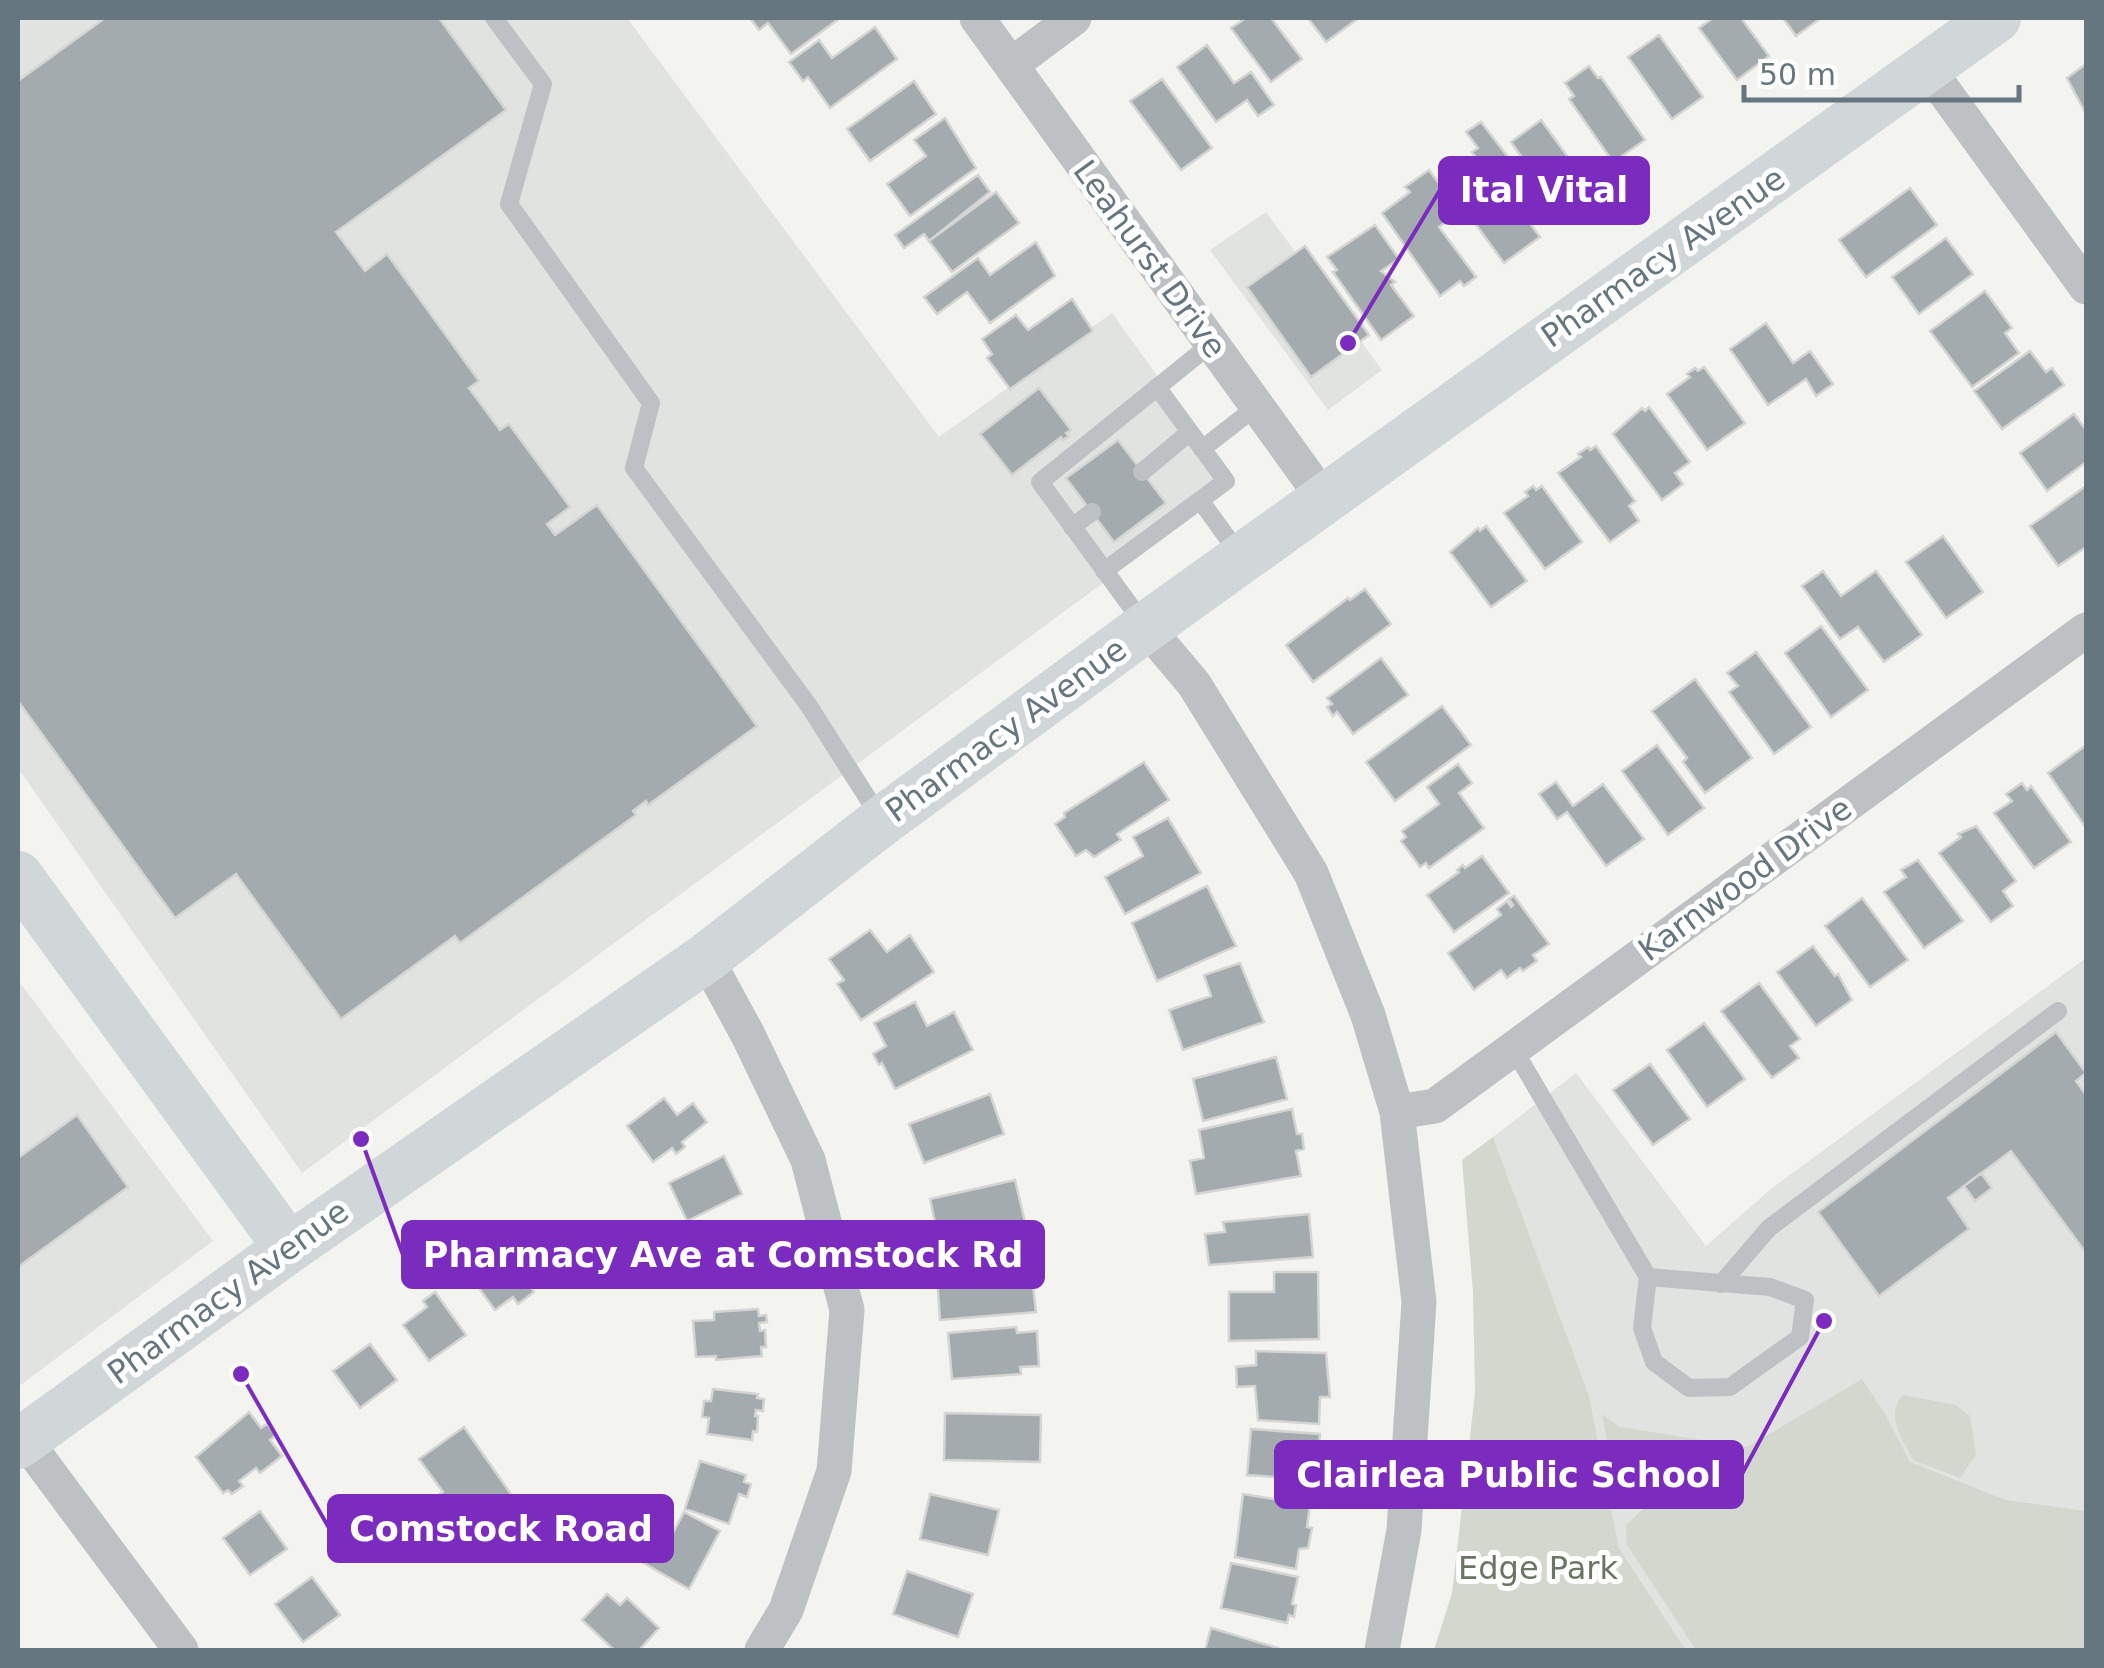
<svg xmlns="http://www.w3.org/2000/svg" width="2104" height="1668" viewBox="0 0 2104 1668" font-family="'DejaVu Sans',sans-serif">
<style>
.built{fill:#e1e3e0}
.green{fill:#d3d8cf}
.building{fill:#a3abae;stroke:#d5d4d3;stroke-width:2.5}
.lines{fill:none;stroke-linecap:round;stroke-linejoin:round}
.lane{stroke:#bdc1c4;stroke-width:18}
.street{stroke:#bdc1c4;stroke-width:35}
.secondary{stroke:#d1d6d9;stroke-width:50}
.labels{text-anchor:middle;stroke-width:10;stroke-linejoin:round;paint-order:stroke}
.street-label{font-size:32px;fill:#65767e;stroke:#fff}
.park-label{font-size:32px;fill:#697663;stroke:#fff}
.leader{fill:none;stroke:#7b2cbf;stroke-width:4}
.callout-dot{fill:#7b2cbf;stroke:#fff;stroke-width:4}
.callout{fill:#7b2cbf;stroke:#7b2cbf;stroke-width:4}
.callout-label{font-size:35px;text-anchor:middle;font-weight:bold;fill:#fff}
</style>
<rect width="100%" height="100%" fill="#f3f3f0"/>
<path class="built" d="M18,18h609l312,419 173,-124 124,172 -934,688 -284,-405z
M1266,212l116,158 -54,40 -118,-160z
M2086,958v692h-400l-67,-102 -30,-153 -96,-258 83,-64 130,173 66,-58z
M18,980l195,261 -195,146z"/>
<path class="green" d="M1493,1137l96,258 30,153 67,102h-252l18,-57 23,-200 -2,-101 -11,-132z
M1862,1379l22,33 26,50 96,38 80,11v139h-390l-69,-105 -1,-20 25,-24 -15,-15 -18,11 -16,-83 18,13 127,20z
M1903,1395l53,10 14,11 6,39 -16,23 -47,-18c-10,-21 -29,-44 -10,-65z"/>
<path class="building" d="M105,18h334l67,92 -170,122 29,39 22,-17 92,127 -10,7 31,42 9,-6 61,83 -23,17 8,11 42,-30 160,221 -109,79 -2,-4 -13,10 3,4 -176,128 -5,-7 -114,83 -105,-145 -61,44 -157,-217v-620z
M750,18h90l-49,36 -23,-31 -9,7z
M1246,18h25l31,41 -31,23 -40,-54z
M1308,18h46l2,2 -30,22z
M1713,18h28l28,38 -32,24 -38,-52z
M1783,18h38l-25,18z
M875,27l22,32 -67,49 -22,-31 -5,4 -14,-19 30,-22 13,18z
M1659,35l44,62 -31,22 -44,-62z
M1207,45l27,38 17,-11 23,33 -16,11 -11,-16 -31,22 -39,-55z
M2086,64v50l-19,-36z
M1589,66l9,12 3,-1 44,63 -32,22 -44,-63 5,-3 -9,-13z
M1162,79l50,69 -31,22 -51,-69z
M914,81l22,33 -66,47 -23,-32z
M945,118l31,50 -66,48 -23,-32 39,-28 -12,-16z
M1541,120l45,62 -30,23 -45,-63z
M1481,122l37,48 -18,13 40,54 -36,26 -56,-77 32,-23 -8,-11 6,-4 -12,-16z
M1429,170l31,42 -21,15 37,50 -12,9 -4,-5 -20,15 -58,-83 28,-21 -5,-5z
M978,175l12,17 -61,49 -5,-7 -20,14 -9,-13z
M1910,188l27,37 -71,52 -27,-37z
M996,192l23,31 -67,49 -23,-31z
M1375,225l24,34 -18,12 14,11 -4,3 23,31 -33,24 -48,-68 4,-2 -10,-13z
M1946,238l27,36 -54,40 -27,-37z
M1036,242l19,34 -65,47 -23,-31 -30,22 -13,-17 54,-39 12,17z
M1305,246l64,89 -58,42 -64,-90z
M1985,291l27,37 -7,5 14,20 -47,34 -42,-56z
M1072,299l21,32 -83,58 -23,-31 5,-4 -10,-15 34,-24 12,15z
M1766,323l27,40 17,-12 23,33 -17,12 -10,-17 -38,26 -38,-56z
M2030,351l16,21 6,-4 12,17 -62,44 -28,-38z
M1704,367l41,56 -38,27 -40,-56 23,-17 -3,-3 8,-6 3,3z
M1039,388l32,42 -5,3 3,3 -6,4 -2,-3 -49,38 -32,-41z
M1649,407l41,55 -15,11 8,11 -21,16 -49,-66 29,-26 3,3z
M2074,414l12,16v32l-39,29 -27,-38z
M1118,440l48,63 -52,39 -48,-64z
M1596,446l39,55 -6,5 10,15 -29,21 -52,-69 23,-16 -3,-3 10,-7 2,3z
M1533,486l3,4 6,-4 40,56 -37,27 -41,-56 24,-17 -3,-4z
M2086,486v61l-28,19 -28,-40z
M1486,526l41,55 -36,26 -41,-55 28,-24 2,3z
M1943,536l40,56 -37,26 -40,-56z
M1823,571l18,25 35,-25 46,64 -38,27 -26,-35 -18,12 -38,-53z
M1365,589l26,35 -78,58 -27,-37 62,-47 2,2z
M1821,626l47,64 -37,27 -46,-64z
M1756,652l55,75 -37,27 -45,-62 9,-6 -11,-13z
M1381,658l27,37 -55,39 -16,-22 -4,4 -6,-9 5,-3 -5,-6z
M1695,679l57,79 -47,35 -22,-31 4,-4 -35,-47z
M1442,706l29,39 -76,56 -29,-39z
M1657,745l47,63 -36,27 -46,-64z
M2085,746l1,2v80l-38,-55z
M1144,762l25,38 -52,34 4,6 -27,17 -8,-7 -10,6 -21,-32 10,-7 -1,-4z
M1458,764l14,19 -13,10 25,35 -55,40 -3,-5 -6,4 -19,-26 5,-4 -4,-6 37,-27 -12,-17z
M1556,782l17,24 30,-22 41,55 -38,27 -39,-54 -10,7 -18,-25z
M2022,783l5,7 4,-4 40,56 -37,26 -40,-55 18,-12 -6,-7z
M1168,818l33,55 -76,41 -20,-37 38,-21 -10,-19z
M1976,826l40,55 -13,10 10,15 -22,16 -52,-69 22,-16 -3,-3z
M1482,856l27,37 -55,39 -27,-37 32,-23 -2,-2 6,-5 2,3z
M1918,860l45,61 -39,27 -40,-56 22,-15 -5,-7z
M1207,886l29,60 -79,35 -25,-58z
M1514,896l35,48 -16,11 4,6 -14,10 -3,-3 -13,10 -6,-8 -27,20 -26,-37 53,-38 -4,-6 10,-8 4,6 2,-2 -4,-6z
M1862,898l46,62 -38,27 -45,-61z
M870,930l17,22 23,-17 24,37 -73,48 -24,-36 7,-4 -15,-21z
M1813,946l22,30 3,-2 14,26 -36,26 -39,-54z
M1240,963l24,59 -81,28 -14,-40 42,-14 -7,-21z
M1759,983l41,56 -10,7 9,12 -27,20 -51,-67z
M915,1002l12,24 27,-14 19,38 -78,39 -13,-26 -3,2 -6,-11 13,-8 -12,-23z
M1704,1023l41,56 -38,28 -40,-57z
M2056,1032l30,41 -10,8 10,14v158l-75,-102 -63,47 21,31 -90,67 -61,-84z
M1276,1057l11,42 -84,22 -10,-42z
M1650,1064l40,55 -37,26 -40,-55z
M990,1094l14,40 -80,29 -15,-39z
M664,1098l13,17 16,-12 14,19 -25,20 3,5 -9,7 -4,-6 -19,14 -26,-36z
M1292,1109l5,25h5l2,15 -8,2 5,25 -105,18 -6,-33 14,-3 -5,-28z
M77,1115l51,72 -110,80v-109z
M724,1156l18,38 -55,27 -18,-38z
M1981,1173l11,15 -17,13 -11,-15z
M1015,1180l10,42 -86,20 -9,-43z
M1309,1214l4,43 -104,8 -4,-31 20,-2 -2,-10z
M502,1240l30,43 -3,2 5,7 -16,12 -5,-7 -18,13 -27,-37 24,-18 -4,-5z
M1028,1240l8,72 -96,8 -5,-70z
M1274,1272h44l1,67 -90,2v-49h45z
M435,1292l31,43 -37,26 -26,-36 24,-18 -4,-6z
M758,1309l1,7 7,-1 1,7 -8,1 1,8 5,-1 1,17h-5l1,9 -46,4v-4l-20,1 -3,-36 21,-1v-8z
M1016,1327l1,6 20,-2 2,35 -19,1 1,7 -69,5 -4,-46z
M370,1344l27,36 -37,28 -27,-37z
M1256,1351l70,2 4,44h-10l-1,27 -61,-4 -3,-34 -18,1 -1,-20 20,-2z
M713,1389l45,5 -1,4 7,1 -1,12 -7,-1 -1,6h3l-1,16 -4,-1 -1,9 -45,-6 2,-16 -7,-1 2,-16h7z
M249,1412l12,16 6,-4 9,11 -6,5 12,16 -22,17 -4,-5 -17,13 4,5 -11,8 -4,-4 -5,3 -27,-36z
M945,1413l96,2 -1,47 -96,-2z
M464,1427l49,70 -62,44 -26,-37 18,-12 -24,-33z
M1251,1429l69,5 -4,46 -69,-5z
M700,1461l46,14 -2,7 7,2 -4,13 -8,-3 -10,30 -44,-15z
M930,1494l69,16 -11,45 -68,-16z
M1243,1494l67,11 -3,22 5,1 -4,20 -9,1 -3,20 -61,-12z
M260,1511l27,38 -37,26 -27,-37z
M684,1512l36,19 -31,58 -54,-31 20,-35 18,10z
M1231,1563l67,14 -6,27 4,1 -2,12 -5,-2 -2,8 -66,-15z
M907,1571l66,23 -15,43 -65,-23z
M312,1577l28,38 -37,27 -28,-38z
M607,1594l13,11 7,-7 32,30 -20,22h-25l-32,-30z
M1211,1628l67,20 -1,2h-72z"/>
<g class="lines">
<path class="lane" d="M494,18l49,66 -34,120 142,199 -17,65 175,238 70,110
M1202,449l54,-42
M1142,472l48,-40
M1200,500l42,58
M1072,527l20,-15
M1104,571l122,-90 -69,-94
M1143,623l-103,-141 171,-138
M1513,1048l135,229 -6,51 12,34 35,26 41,-1 70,-50 5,-37 -35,-13 -122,-10
M1721,1284l48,-56 289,-217"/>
<path class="street" d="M977,18l347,481
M1011,65l63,-47
M1928,69l158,218
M1146,627l48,57 117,189 57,142 29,97 22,190 -15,228 -22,120
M706,958l42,77 60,125 39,150 -13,161 -48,139 -24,40
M1397,1112l38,-6 651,-476
M24,1439l157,211"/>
<path class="secondary" d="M18,876l271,372
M18,1444l271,-196 417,-290 176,-137 264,-194 850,-609"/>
</g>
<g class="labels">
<g class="street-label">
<text transform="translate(1663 257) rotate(-35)" y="11">Pharmacy Avenue</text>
<text transform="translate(1150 259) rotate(54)" y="11">Leahurst Drive</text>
<text transform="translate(1006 730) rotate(-36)" y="11">Pharmacy Avenue</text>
<text transform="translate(1745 879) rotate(-36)" y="11">Karnwood Drive</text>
<text transform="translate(228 1292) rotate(-36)" y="11">Pharmacy Avenue</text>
</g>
<g class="park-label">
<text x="1538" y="1579">Edge Park</text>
</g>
</g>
<path class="leader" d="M1348 343L1440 190M361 1139L403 1255M1824 1321L1742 1474M241 1374L329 1528"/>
<g class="callout-dot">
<circle cx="1348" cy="343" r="10"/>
<circle cx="361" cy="1139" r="10"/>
<circle cx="1824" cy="1321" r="10"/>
<circle cx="241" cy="1374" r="10"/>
</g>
<g class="callout">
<rect x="1440" y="158" width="208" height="65" rx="10"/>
<rect x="403" y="1222" width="640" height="65" rx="10"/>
<rect x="1276" y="1442" width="466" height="65" rx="10"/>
<rect x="329" y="1496" width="343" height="65" rx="10"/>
</g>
<g class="callout-label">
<text x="1544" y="202">Ital Vital</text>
<text x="723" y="1267">Pharmacy Ave at Comstock Rd</text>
<text x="1509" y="1487">Clairlea Public School</text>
<text x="501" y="1541">Comstock Road</text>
</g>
<rect width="2104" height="1668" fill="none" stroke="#65767e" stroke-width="40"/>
<path d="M1744 85v15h275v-15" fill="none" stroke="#65767e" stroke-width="5"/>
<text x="1759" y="85" font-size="30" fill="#65767e" stroke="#ffffff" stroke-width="8" paint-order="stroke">50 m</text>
</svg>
